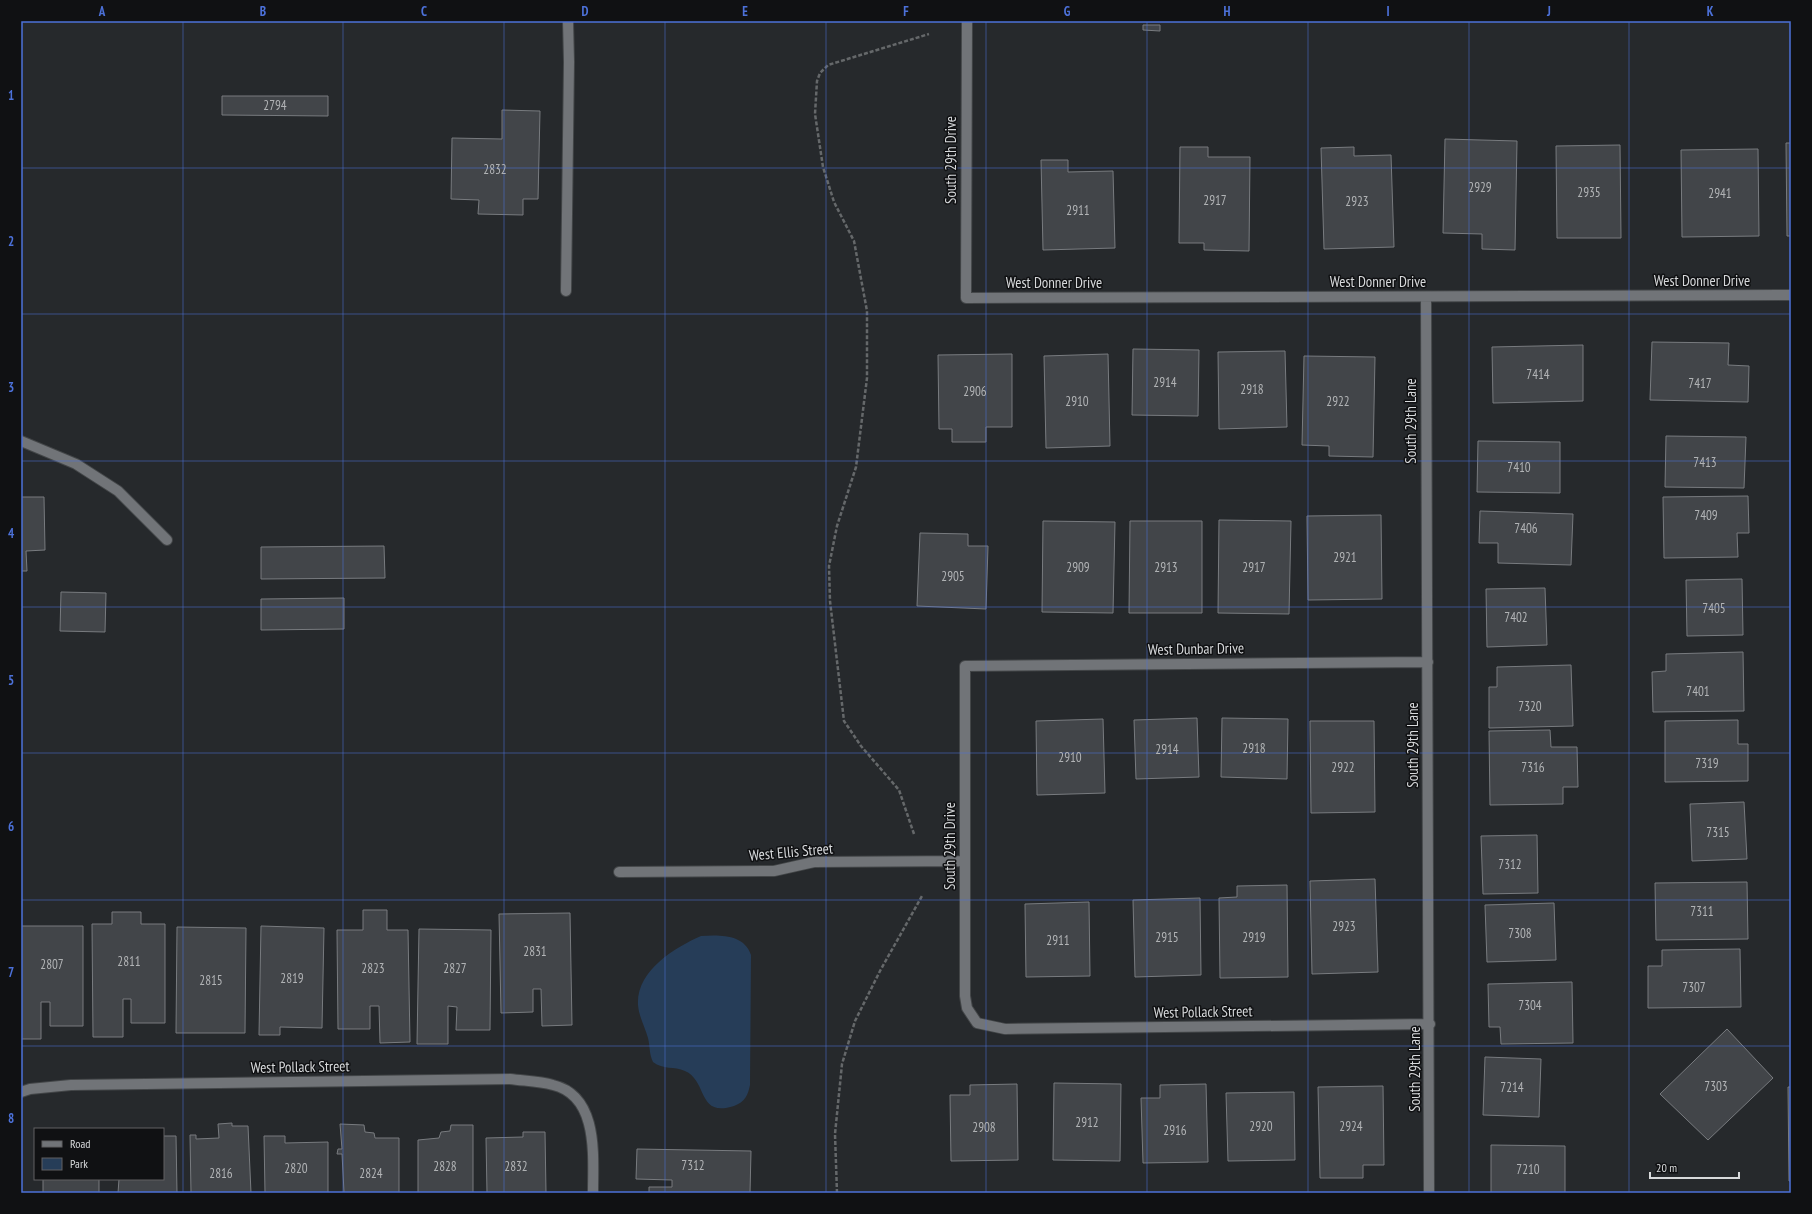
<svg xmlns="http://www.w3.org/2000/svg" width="1812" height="1214" viewBox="0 0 1812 1214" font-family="'PT Sans Narrow',sans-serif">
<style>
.green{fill:#263d58}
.building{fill:#424549;stroke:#787b7f}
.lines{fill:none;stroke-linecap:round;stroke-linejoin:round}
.minor-casing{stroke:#434648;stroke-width:12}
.path{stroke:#65686a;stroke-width:2.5;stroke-dasharray:4 2;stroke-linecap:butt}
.minor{stroke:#717478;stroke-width:10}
.grid{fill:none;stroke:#4c71d9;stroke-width:1;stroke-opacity:0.55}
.labels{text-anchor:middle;stroke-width:3;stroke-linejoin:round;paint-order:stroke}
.number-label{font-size:13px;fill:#b2b4b6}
.street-label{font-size:15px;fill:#d7d9db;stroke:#101113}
.neatline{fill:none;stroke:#4c71d9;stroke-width:1.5}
.grid-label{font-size:13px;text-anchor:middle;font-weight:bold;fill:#4c71d9}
</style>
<rect width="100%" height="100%" fill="#26292c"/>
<path class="green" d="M701,936c19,-1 43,-2 50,19l-1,130c-2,10 -5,17 -16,21 -37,12 -26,-25 -49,-35 -11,-5 -22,-1 -32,-9 -4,-8 -3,-16 -5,-24 -3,-11 -9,-21 -10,-33 -2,-34 36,-57 63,-69z"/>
<path class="building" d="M1143,25h17v6l-17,-1z
M222,96h106v20l-106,-1z
M502,110l38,1 -2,88h-15v16l-45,-1 1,-14 -28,-1 1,-61 50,1z
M1445,139l72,2 -2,109 -33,-1v-15l-39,-1z
M1786,143h5v93h-4z
M1620,145l1,93h-64l-1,-92z
M1180,147h28v10h42l-1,94 -45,-1v-7h-25z
M1354,147v9l37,-1 3,92 -70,2 -3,-101z
M1758,149l1,87 -77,1 -1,-87z
M1041,160h27v12l45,-1 2,77 -72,2z
M1652,342l77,1 -1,22 21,1 -1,36 -98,-2z
M1583,345v56l-90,2 -1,-56z
M1133,349l66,1 -1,66 -66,-1z
M1285,351l2,76 -68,2 -1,-77z
M1012,354v73h-26v15h-34v-13h-13l-1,-74z
M1108,354l2,92 -64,2 -2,-92z
M1304,356l71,1 -2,100 -44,-1v-10l-27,-1z
M1666,436l80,1 -2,51 -79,-1z
M1478,441l82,1v51l-83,-1z
M1748,496l1,37h-12l1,24 -74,1 -1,-61z
M21,497h23l1,53 -19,1 1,20h-6z
M1480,511l93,3 -2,51 -73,-2v-20h-19z
M1381,515l1,84 -74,1 -1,-84z
M1219,520l72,1 -2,93 -71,-1z
M1043,521l72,1 -2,91 -71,-1z
M1130,521h72v92h-73z
M920,533l48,1v12h20l-2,63 -69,-3z
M384,546l1,32 -124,1v-32z
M1742,579l1,56 -56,1 -1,-56z
M1545,588l2,57 -60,2 -1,-58z
M61,592l45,1 -1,39 -45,-1z
M344,598v31l-83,1v-31z
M1743,652l1,59 -91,1 -1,-40 14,-1v-17z
M1571,665l2,61 -84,2v-41h8v-20z
M1197,718l2,59 -63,2 -2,-59z
M1222,718l66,1 -1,60 -66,-2z
M1103,719l2,74 -68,2 -1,-74z
M1738,720v24h10v37l-83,1v-61z
M1310,721h64l1,91 -64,1z
M1550,730l1,17h26l1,40h-15v17l-73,1 -1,-74z
M1744,802l3,57 -55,2 -2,-57z
M1537,835l1,58 -55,1 -2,-58z
M1375,879l3,93 -66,2 -2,-93z
M1747,882l1,57 -92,1 -1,-57z
M1287,885l1,92 -68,1 -1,-80 18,-1v-11z
M1200,898l1,77 -66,2 -2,-77z
M1089,902l1,74 -64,1 -1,-73z
M1554,903l2,57 -69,2 -2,-57z
M363,910h24v20h21l2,112 -30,1 -1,-37h-9v23h-32l-1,-99h26z
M112,912h29v12h24v99h-34v-24h-8v38h-30l-1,-113h20z
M570,913l2,112 -30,1 -1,-37h-8v23l-32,1 -2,-99z
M21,926h62v100h-33v-24h-9v37h-20z
M261,926l63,2 -2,100 -42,-1v8h-21z
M177,927l69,1 -1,105h-69z
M419,929l72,1 -1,100h-34l1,-23 -9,-1v38h-31z
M1740,949l1,58 -93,1v-42h14v-16z
M1572,982l1,61 -72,1 -1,-17h-11l-1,-43z
M1727,1029l46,49 -65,62 -48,-46z
M1485,1057l56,2 -2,58 -56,-2z
M1054,1083l67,1 -1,77 -67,-1z
M1017,1084l1,76 -67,1 -1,-66h20v-10z
M1206,1084l2,78 -65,1 -2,-65h19v-13z
M1383,1086l1,79h-21v13h-43l-2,-91z
M1788,1087h3v94h-2z
M1294,1092l1,68 -67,1 -2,-68z
M232,1123v3h16l3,67h-60l-1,-58h6v4l23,-1 -1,-14z
M340,1124l24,1 1,7 9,1 1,5h24v55h-59l4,-1 -2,-38h-5l1,-5h4z
M451,1125h22v68h-55v-53l21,-2 2,-6 9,-1z
M523,1132h22l1,61h-59l-1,-55 37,-1z
M163,1136h13l1,57h-59l1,-14h44z
M264,1136h21v7l43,-1v51h-63z
M1491,1145l74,1v47h-74z
M637,1149l114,2 -1,42h-101v-6h23v-7l-36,-1z
M43,1179h56v14h-56z"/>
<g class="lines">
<g class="minor-casing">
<path id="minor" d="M967,21l-1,277 825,-3
M566,291l3,-229 -1,-41
M1426,297l3,896
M21,441l55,23 42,27 49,49
M1428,662l-463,4v330l2,12 10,15 28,6 425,-5
M619,872l155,-1 40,-9 151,-1
M21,1092l9,-3 41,-4 439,-6c14,2 29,2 43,6 46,11 40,71 40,108"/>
</g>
<path class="path" d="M914,834l-15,-44 -38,-44 -17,-25 -14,-120 -1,-35 8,-40 19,-59 11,-89v-67l-13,-70 -20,-39 -11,-35 -8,-53 2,-33 3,-8 8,-8 101,-31
M837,1193l-2,-59 7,-70 13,-43 25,-50 42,-75"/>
<use href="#minor" class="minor"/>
</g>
<path class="grid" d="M183,21v1172M343,21v1172M504,21v1172M665,21v1172M826,21v1172M986,21v1172M1147,21v1172M1308,21v1172M1469,21v1172M1629,21v1172M21,168h1770M21,314h1770M21,461h1770M21,607h1770M21,753h1770M21,900h1770M21,1046h1770"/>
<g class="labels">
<g class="number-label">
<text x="275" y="110">2794</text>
<text x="495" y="174">2832</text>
<text x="1480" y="192">2929</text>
<text x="1589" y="197">2935</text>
<text x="1720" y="198">2941</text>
<text x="1215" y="205">2917</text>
<text x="1357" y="206">2923</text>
<text x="1078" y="215">2911</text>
<text x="1538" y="379">7414</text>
<text x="1165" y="387">2914</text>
<text x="1700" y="388">7417</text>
<text x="1252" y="394">2918</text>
<text x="975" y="396">2906</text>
<text x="1077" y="406">2910</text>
<text x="1338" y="406">2922</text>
<text x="1705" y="467">7413</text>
<text x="1519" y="472">7410</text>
<text x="1706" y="520">7409</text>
<text x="1526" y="533">7406</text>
<text x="1345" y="562">2921</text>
<text x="1078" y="572">2909</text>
<text x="1166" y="572">2913</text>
<text x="1254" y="572">2917</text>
<text x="953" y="581">2905</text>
<text x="1714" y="613">7405</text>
<text x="1516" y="622">7402</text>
<text x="1698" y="696">7401</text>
<text x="1530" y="711">7320</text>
<text x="1254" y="753">2918</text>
<text x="1167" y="754">2914</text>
<text x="1070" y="762">2910</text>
<text x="1707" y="768">7319</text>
<text x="1343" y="772">2922</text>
<text x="1533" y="772">7316</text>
<text x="1718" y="837">7315</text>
<text x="1510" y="869">7312</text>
<text x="1702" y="916">7311</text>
<text x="1344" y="931">2923</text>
<text x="1520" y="938">7308</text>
<text x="1167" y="942">2915</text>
<text x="1254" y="942">2919</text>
<text x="1058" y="945">2911</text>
<text x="535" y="956">2831</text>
<text x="129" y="966">2811</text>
<text x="52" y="969">2807</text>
<text x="373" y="973">2823</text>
<text x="455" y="973">2827</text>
<text x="292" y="983">2819</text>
<text x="211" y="985">2815</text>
<text x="1694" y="992">7307</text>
<text x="1530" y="1010">7304</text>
<text x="1716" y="1091">7303</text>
<text x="1512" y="1092">7214</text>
<text x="1087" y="1127">2912</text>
<text x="1261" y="1131">2920</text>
<text x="1351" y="1131">2924</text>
<text x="984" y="1132">2908</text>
<text x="1175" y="1135">2916</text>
<text x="693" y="1170">7312</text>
<text x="445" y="1171">2828</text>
<text x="516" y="1171">2832</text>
<text x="296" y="1173">2820</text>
<text x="1528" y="1174">7210</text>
<text x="221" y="1178">2816</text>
<text x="371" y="1178">2824</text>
</g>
<g class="street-label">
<text transform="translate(951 160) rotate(-90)" y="5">South 29th Drive</text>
<text x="1702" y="286">West Donner Drive</text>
<text x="1378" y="287">West Donner Drive</text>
<text x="1054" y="288">West Donner Drive</text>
<text transform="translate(1411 421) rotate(-90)" y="5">South 29th Lane</text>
<text transform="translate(1196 649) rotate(-1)" y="5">West Dunbar Drive</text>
<text transform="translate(1413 745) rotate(-90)" y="5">South 29th Lane</text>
<text transform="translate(950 846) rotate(-90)" y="5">South 29th Drive</text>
<text transform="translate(791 852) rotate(-5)" y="5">West Ellis Street</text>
<text transform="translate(1203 1012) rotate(-1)" y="5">West Pollack Street</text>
<text transform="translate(300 1067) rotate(-1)" y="5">West Pollack Street</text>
<text transform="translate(1415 1069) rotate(-90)" y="5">South 29th Lane</text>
</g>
</g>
<rect width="1812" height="1214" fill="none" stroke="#101113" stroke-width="44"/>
<rect x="34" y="1128" width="130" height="52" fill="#101113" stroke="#606163"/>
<rect x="42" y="1141" width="20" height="6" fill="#717478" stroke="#606163"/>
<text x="70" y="1148" font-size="12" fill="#d7d9db">Road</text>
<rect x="42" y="1158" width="20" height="12" fill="#263d58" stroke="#606163"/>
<text x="70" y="1168" font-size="12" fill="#d7d9db">Park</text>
<path d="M1650 1172v6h89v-6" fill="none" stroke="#d7d9db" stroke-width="2"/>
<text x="1656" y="1172" font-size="12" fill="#d7d9db" stroke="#101113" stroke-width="3" paint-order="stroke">20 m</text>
<rect x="22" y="22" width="1768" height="1170" class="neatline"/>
<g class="grid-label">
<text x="102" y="16">A</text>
<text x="263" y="16">B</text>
<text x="424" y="16">C</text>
<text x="585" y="16">D</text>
<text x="745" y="16">E</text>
<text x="906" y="16">F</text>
<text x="1067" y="16">G</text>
<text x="1227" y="16">H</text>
<text x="1388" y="16">I</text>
<text x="1549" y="16">J</text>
<text x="1710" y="16">K</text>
<text x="11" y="100">1</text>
<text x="11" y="246">2</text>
<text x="11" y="392">3</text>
<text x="11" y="538">4</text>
<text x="11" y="685">5</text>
<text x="11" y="831">6</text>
<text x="11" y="977">7</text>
<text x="11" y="1123">8</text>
</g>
</svg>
